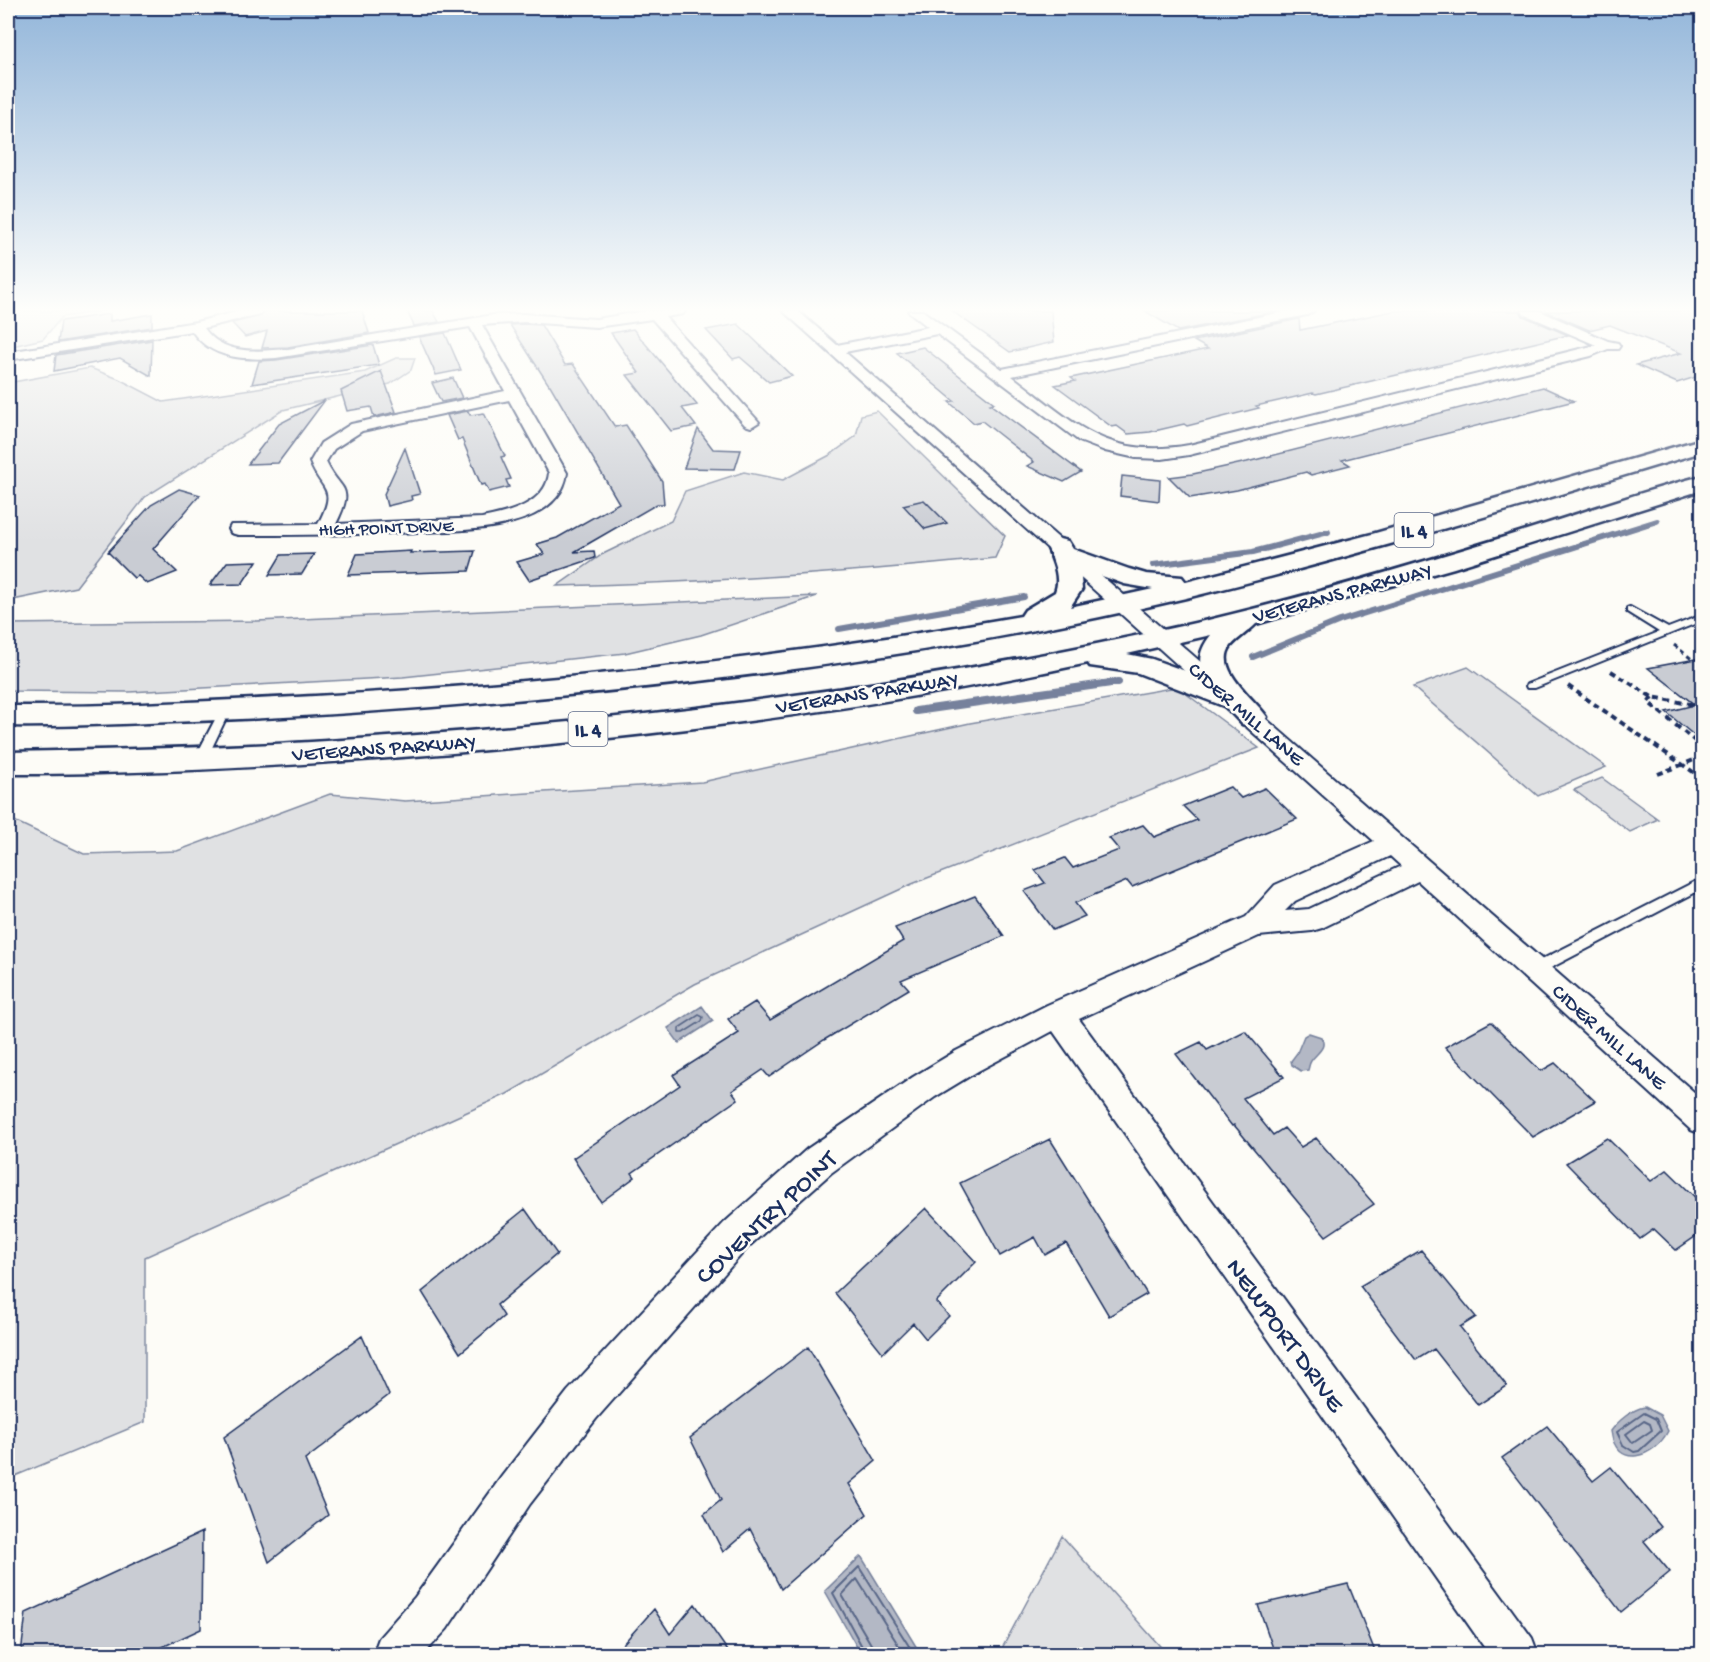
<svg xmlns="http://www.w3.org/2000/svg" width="1710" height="1662" viewBox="0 0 1710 1662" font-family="'Gochi Hand',sans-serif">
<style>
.green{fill:#e0e1e3;stroke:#7e88a0;stroke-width:1.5}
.water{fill:#b3b8c5;stroke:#76819c;stroke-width:1.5}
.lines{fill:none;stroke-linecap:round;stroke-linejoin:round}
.shore-far1{stroke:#586687;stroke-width:1.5}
.shore{stroke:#586687;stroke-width:2}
.stream-far1{stroke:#76819c;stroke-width:6}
.stream{stroke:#76819c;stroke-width:8}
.building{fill:#c9ccd3;stroke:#1b2f5e;stroke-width:1.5}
.service-casing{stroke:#1b2f5e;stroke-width:4}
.minor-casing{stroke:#1b2f5e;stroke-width:4}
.trunk-casing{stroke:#1b2f5e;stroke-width:5}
.path-far1{stroke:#1b2f5e;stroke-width:3;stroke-dasharray:4.5 4;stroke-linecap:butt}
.path{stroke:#1b2f5e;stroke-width:4;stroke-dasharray:6 4.5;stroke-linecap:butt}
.service{fill:#fdfcf7;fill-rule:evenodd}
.minor{fill:#fdfcf7;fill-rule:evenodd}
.trunk{fill:#fdfcf7;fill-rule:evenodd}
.labels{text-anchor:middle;stroke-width:5;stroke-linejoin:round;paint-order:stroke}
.far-street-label{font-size:18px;fill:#1b2f5e;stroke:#fdfcf7}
.shield{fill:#fdfcf7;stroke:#5f6c8c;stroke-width:1.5}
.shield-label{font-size:20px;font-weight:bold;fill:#1b2f5e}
.street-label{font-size:21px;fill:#1b2f5e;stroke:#fdfcf7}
.near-street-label{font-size:26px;fill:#1b2f5e;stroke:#fdfcf7}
</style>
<rect width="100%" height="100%" fill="#fdfcf7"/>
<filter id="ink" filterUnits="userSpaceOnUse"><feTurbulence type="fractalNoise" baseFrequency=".0167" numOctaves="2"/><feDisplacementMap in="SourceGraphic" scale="12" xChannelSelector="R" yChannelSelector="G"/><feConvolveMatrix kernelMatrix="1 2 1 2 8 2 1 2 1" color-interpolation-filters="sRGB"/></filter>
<g filter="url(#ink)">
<path class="green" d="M8,311h96l-42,6 -19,22 -35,8z
M396,358h19l-4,12 -21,14 -107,26 -138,87 -69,90 -68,14v-218l82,-15 29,11 44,23 202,-30z
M877,411l128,125 -10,22c-146,15 -292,25 -438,28l46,-32 68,-33 14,-30 59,-19 39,8 47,-25 26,-19 5,-21z
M817,596l-116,39 -76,18 -222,24 -274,15 -121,-1v-67l249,-3z
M1468,667l138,100 -68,29 -125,-109z
M1177,687l82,61 -347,136 -217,100 -188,110 -362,163v165l-137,57v-661l76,36 93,-3 153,-57 75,7 297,-19 268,-59z
M1602,778l56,41 -28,13 -56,-42z
M1062,1536l105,118h-168z"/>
<path class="water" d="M702,1006l11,15 -34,22 -11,-15z
M1309,1033l12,4c7,11 -5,16 -10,24 -2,3 -2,6 -3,9l-7,1 -9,-6 -1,-4 6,-8 7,-17z
M1645,1407l15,8 8,16c-13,26 -52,40 -57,0 7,-10 21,-22 34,-24z
M861,1556l59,97 -2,1h-57l-36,-63z"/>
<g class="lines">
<path class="shore-far1" d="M699,1015l4,2 -1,4 -19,12h-4v-5z"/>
<path class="shore" d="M1644,1413l12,6 5,12 -22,20 -5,1 -11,-7 -6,-13z
M1644,1421l6,3 2,6 -19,13 -7,-9z
M866,1654l-33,-61 26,-26 55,87
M873,1654l-1,-8 -30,-51 15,-16 47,75"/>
<path class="stream-far1" d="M1153,565l100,-13 75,-20
M839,629l185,-32
M1253,657l87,-36 317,-100"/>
<path class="stream" d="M916,711l202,-29"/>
</g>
<path class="building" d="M264,311h98l7,22 -81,14 -26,1 5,-17 -22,6 -13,-14 29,-7z
M407,311h26l6,11 -25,4z
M952,311h99l3,31 -44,10z
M1145,311h133l-100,20z
M1393,311h127l3,5 45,19 -252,59 -3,-1 -57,13 3,2 -72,18 -3,-2 -34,8 -22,2 -11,-8 -5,1 -57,-42 20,-4 -4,-3 137,-29 -14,-8 105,-22 1,11z
M1545,311h157v64l-25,8 -41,-18 45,-12 -71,-28 -21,5z
M110,314v7l42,-7v13l-94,15 3,-21z
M524,324l17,1 24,40 8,-1 42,63 11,-2 36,56 2,23h-7l-83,48 20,-1 1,7 -66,22 -12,-18 27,-8 -7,-10 20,-6 62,-35 -69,-118h-1l-39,-60z
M738,324l54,52 -23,6 -29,-25 -7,2 -27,-29z
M633,329l64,76 -15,3 14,18 -25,5 -44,-56 12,-2 -28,-40z
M445,333l16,37 -25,5 -17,-38z
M152,340l-1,36 -31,-18 -66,13 2,-16z
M373,345l6,20 -127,19 7,-23 17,-1z
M923,347l71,56 -4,1 91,68 -17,10 -37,-16 7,-4 -52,-41 -8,2 -25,-21 5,-1 -57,-48z
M381,371l15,41 -22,5 -3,-10 -24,4 -6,-20z
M453,378l9,20 -21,4 -9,-19z
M1543,387l31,14 -232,59 8,5 -39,10 -5,-3 -69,18 -47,8 -21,-21 24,-3 54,-12z
M325,400l-47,63 -30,1 31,-40z
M468,411l2,4 14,-2 21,43 -4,1 10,22 -5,1 3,7 -20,5 -4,-8 -4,1 -19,-46 -4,1 -11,-25z
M698,429l15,20 28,1 -6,19 -51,-1z
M405,448l15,46 -9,2 1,4 -25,6 -3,-12z
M1122,476l38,4 -1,21 -39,-5z
M179,489l21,6 -47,54 24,23 -30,12 -9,-8 -4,2 -26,-26 43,-47z
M924,500l23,23 -22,6 -22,-24z
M411,551l-1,2 65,-2 -6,20 -121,4 9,-21z
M314,554l-12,20 -33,1 12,-20z
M257,561l-15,23 -32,1 17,-23z
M1702,658v84l-36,-30 29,-7 -47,-37z
M1230,787l11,11 24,-10 32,31 -165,68 -5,-6 -52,22 10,13 -32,14 -29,-39 21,-8 -10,-13 30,-12 8,10 46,-18 -10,-12 34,-13 11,12 43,-17 -14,-14z
M975,896l29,40 -103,44 8,9 -85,51 -55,37 -6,-7 -31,21 6,8 -106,74 3,4 -34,25 -28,-44 107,-73 -7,-10 66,-42 -11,-14 27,-17 15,18 133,-79 -8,-13z
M1491,1022l50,49 14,-8 40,38 -62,36 -88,-90z
M1245,1031l39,46 -41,21 30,37 11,-7 17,19 15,-9 58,66 -48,32 -92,-111 -2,1 -56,-72 25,-12 6,8z
M1607,1138l44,43 16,-11 35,34v28l-26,18 -22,-21 -14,10 -74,-76z
M1050,1139l97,155 -38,22 -43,-73 -21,12 -10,-18 -35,19 -40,-73z
M926,1208l50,54 -40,40 13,14 -23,23 -13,-16 -30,30 -48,-60z
M525,1209l32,45 -60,51 7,11 -44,37 -38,-61z
M1421,1250l55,67 -16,10 47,59 -29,19 -44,-56 -18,11 -56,-74z
M362,1336l27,59 -84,65 23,55 -59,47 -45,-125z
M808,1347l68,114 -27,23 18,30 -86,75 -31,-60 -27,23 -19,-38 17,-14 -31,-62z
M1547,1426l46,55 18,-14 50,60 -17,14 26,31 -49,40 -119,-154z
M202,1532l-1,97 -45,21v4h-135l5,-41z
M1348,1584l28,70h-101l-17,-49z
M695,1604l35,50h-116l40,-45 16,25z"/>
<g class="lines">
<g class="service-casing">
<path id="service" d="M1630,607l38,21 34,-13v6l-167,67h-8l-1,-2 1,-2 132,-52 -32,-20v-4z
M225,706l5,4 -23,48 -6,4 -4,-1 -2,-3 25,-48z
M1702,878v11l-161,84 -5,2 -5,-2 -2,-4 2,-4z"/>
</g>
<g class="minor-casing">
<path id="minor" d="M240,311h22l-2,3 -56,14c19,28 55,23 84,21l205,-34 31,-1 72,5 49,-8h40l-2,3 -18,3 94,105 -8,5 -6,-2 -93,-106 -56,8 -72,-5 -42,3 85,148c-3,23 -21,37 -41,45 -35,13 -72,13 -109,14 -60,3 -119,3 -179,3l-7,-2 -2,-4 2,-4 87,-1c20,-38 4,-31 -8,-62l11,-19 30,-19 154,-33 -35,-64 -194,31c-32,2 -65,1 -84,-27l-184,29v-8l188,-30zM509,400l40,73c-3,31 -41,40 -67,45l-146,6c20,-40 4,-32 -10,-62l8,-13 28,-18z
M783,311h15l39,34 91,-18 -20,-16h15l79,58 286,-58h26l-7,4 -295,61c61,46 94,84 177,69l407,-100 -72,-31 -2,-3h18l68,30 10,2 2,3 -2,3h-10l-17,7 -402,99 -27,4 -26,-1 -31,-7 -26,-10 -142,-107 -92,18 857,747v35l-11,-4 -273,-249 -96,47 -10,3 -53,5 -180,83 453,619 6,16h-49l-436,-623 -75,40 -43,26 -104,76 -83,74 -152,172 -66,85 -83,125 -23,25h-51l6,-16 36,-41 87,-121 66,-85 156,-168 83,-74 106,-72 43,-26 91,-46 199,-88 29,-32 99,-44zM1390,856l11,10 -92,43 -24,2 10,-10z"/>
</g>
<g class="trunk-casing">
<path id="trunk" d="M1702,439v13c-171,51 -342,104 -516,146 -247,58 -502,89 -754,109 -87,7 -173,12 -260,15 -55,2 -110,5 -164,4v-20c102,1 205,-5 307,-10 236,-13 473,-39 706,-80l4,-6 30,-18c6,-15 -2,-31 -8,-46l3,-5 9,-2 9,2 5,8 56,20 17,5 36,3 4,5 186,-48zM1080,568l44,16 29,5 -83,18 12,-18z
M1702,476v14l-248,78 -198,56c-8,8 -18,14 -25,22 -18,23 25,54 36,71l-5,7 -10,3 -10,-3 -16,-17 -88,-34 -48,-7 -2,-3c-190,41 -385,67 -578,85 -167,15 -335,26 -502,26v-22c101,-2 202,-4 303,-10 294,-17 588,-53 875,-117 118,-27 235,-62 350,-98 55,-17 110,-37 166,-51zM1211,635c-12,15 -14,27 -6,43l-53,-19 -25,-5z"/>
</g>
<path class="path-far1" d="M1674,645l19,15"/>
<path class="path" d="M1611,671l41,26 43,8
M1568,686l134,92
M1652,697l-4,5 54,45
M1658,774l44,-17"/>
<use href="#service" class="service"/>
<use href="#minor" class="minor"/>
<use href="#trunk" class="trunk"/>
</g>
</g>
<linearGradient id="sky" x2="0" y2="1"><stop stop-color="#93b6da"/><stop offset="0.57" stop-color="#fefefb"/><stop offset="1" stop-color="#fefefb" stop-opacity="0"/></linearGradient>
<rect width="1710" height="543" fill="url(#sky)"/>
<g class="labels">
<g class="far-street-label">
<text transform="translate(386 527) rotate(-2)" y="6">HIGH POINT DRIVE</text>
</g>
<g class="shield">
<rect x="1394.5" y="513" width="39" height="34" rx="4.5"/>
<rect x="568.5" y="712" width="39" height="34" rx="4.5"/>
</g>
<g class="shield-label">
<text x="1414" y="537">IL 4</text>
<text x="588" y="736">IL 4</text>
</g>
<g class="street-label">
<text transform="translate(1342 592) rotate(-15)" y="7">VETERANS PARKWAY</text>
<text transform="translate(867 692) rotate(-9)" y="7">VETERANS PARKWAY</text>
<text transform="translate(1247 713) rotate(41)" y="7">CIDER MILL LANE</text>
<text transform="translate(384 747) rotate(-4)" y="7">VETERANS PARKWAY</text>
<text transform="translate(1610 1036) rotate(42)" y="7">CIDER MILL LANE</text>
</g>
<g class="near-street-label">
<text transform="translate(765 1216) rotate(-43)" y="9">COVENTRY POINT</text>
<text transform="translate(1287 1334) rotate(54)" y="9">NEWPORT DRIVE</text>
</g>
</g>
<rect width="1710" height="1662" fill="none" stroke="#fdfcf7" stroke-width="30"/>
<rect x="15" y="15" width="1680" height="1632" fill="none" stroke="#1b2f5e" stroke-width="2" filter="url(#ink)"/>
</svg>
